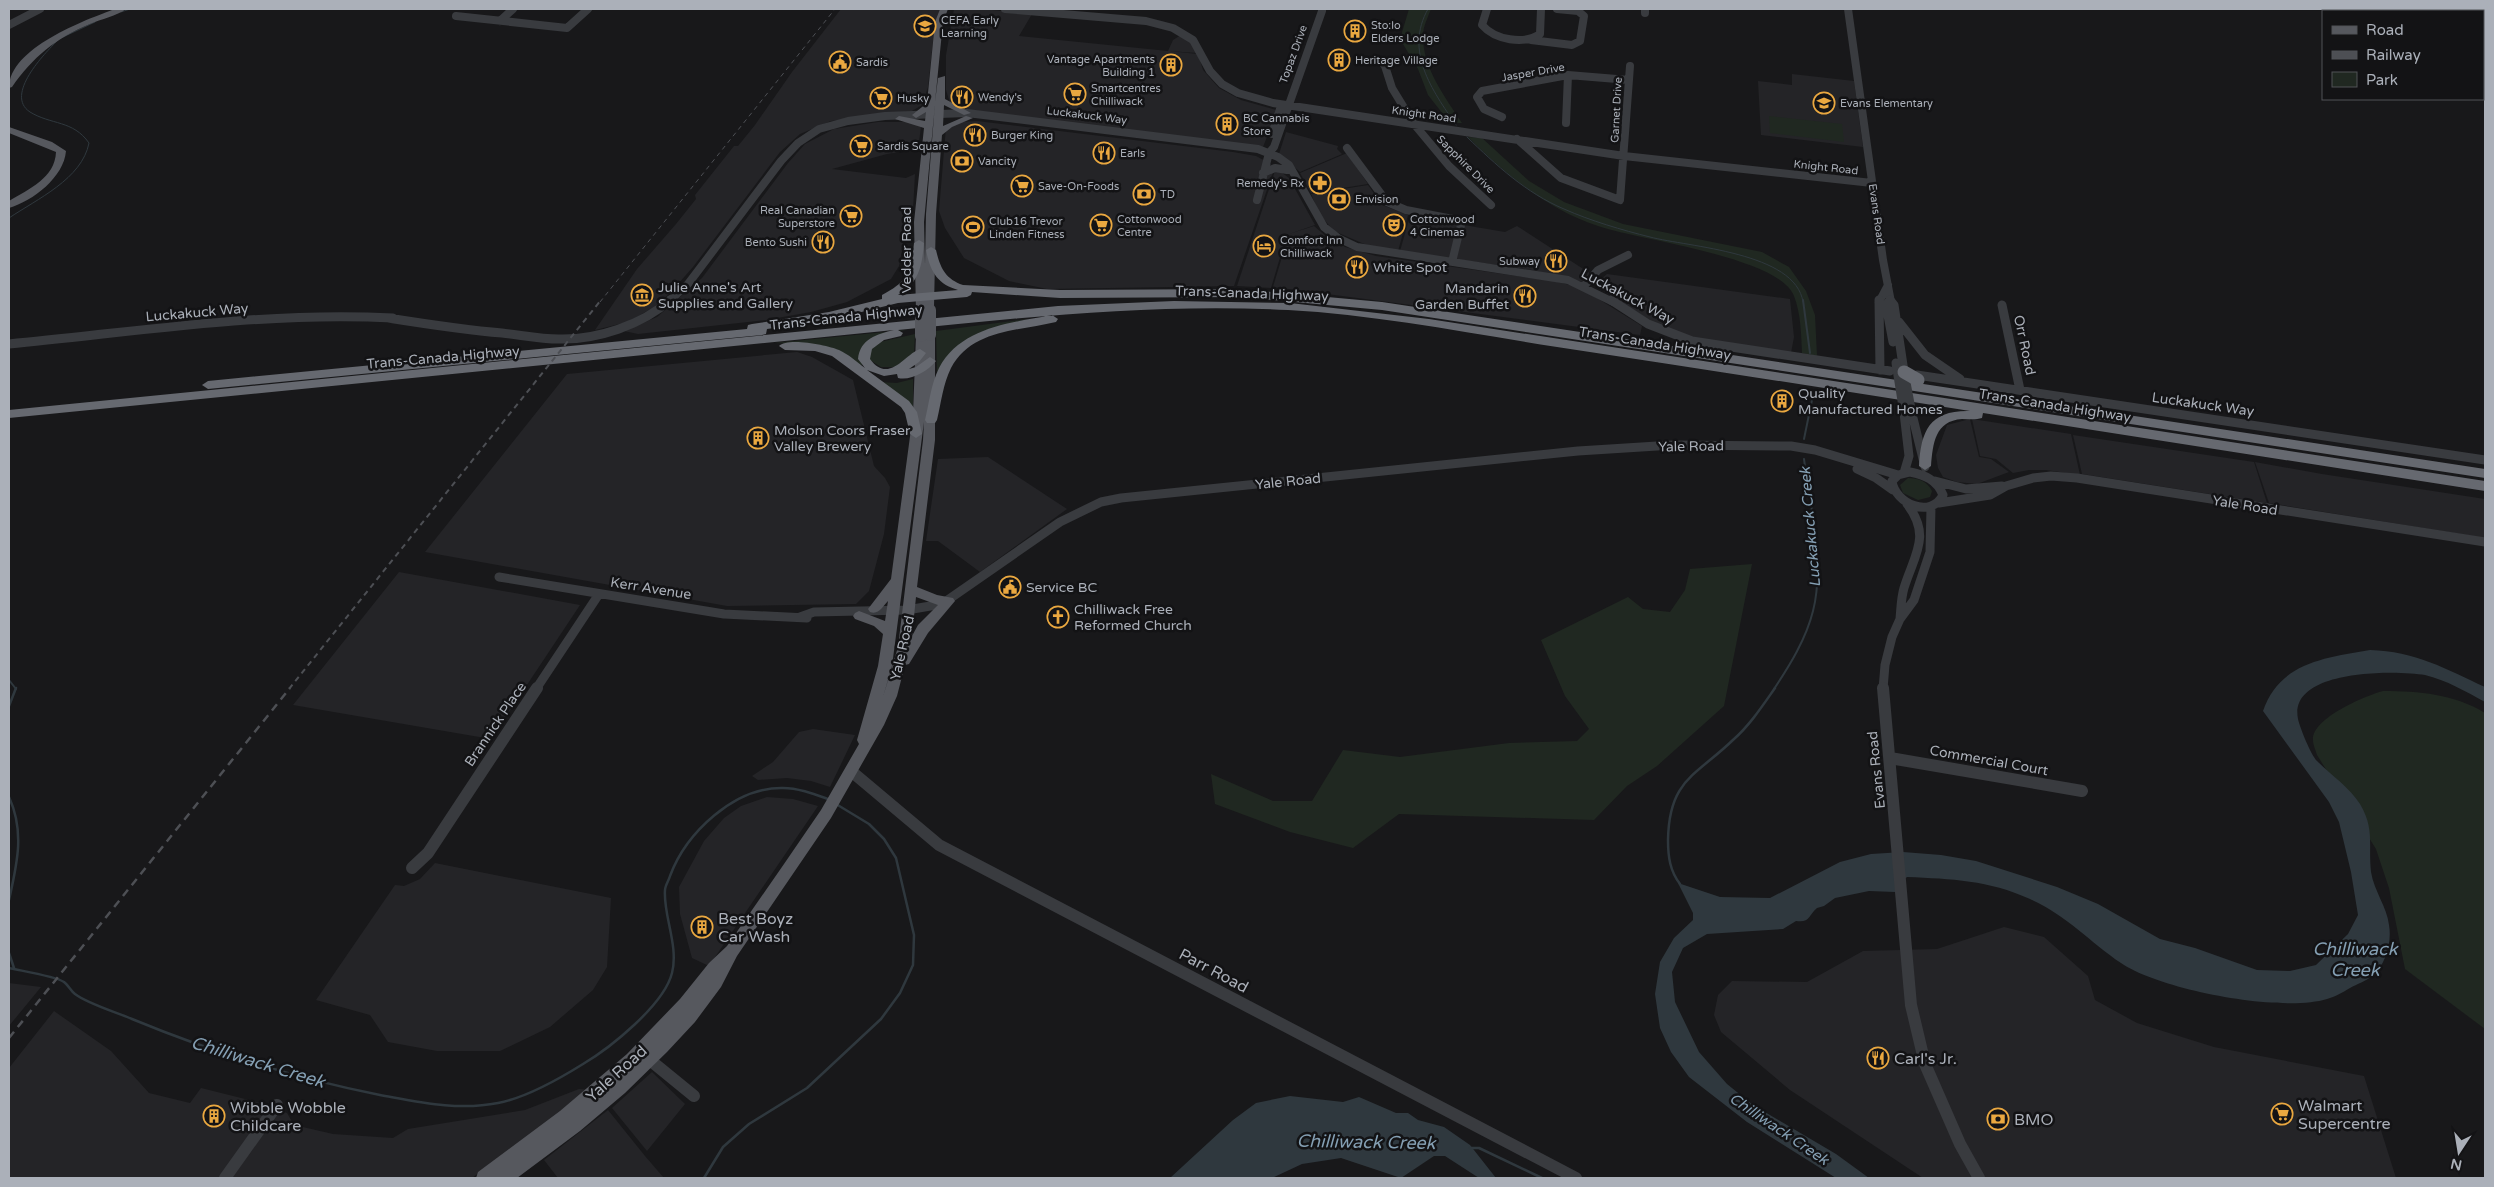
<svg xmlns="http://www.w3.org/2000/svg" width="2494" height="1187" viewBox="0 0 2494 1187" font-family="'Varela Round',sans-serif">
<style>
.built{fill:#242427}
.green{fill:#202821}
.water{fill:#2f383e}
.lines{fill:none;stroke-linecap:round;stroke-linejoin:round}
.stream-far2{stroke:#2f383e;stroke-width:1}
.stream-far1{stroke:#2f383e;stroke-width:2}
.stream{stroke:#2f383e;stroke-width:2.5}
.minor-far2{stroke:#393b3f;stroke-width:8}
.minor-far1{stroke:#393b3f;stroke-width:9}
.minor{stroke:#393b3f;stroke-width:12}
.major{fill:#56585e;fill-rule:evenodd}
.highway{fill:#666970;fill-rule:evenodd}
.rail-far2{stroke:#4d4f54;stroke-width:1;stroke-dasharray:4.5 4;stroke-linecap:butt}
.rail-far1{stroke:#4d4f54;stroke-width:2;stroke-dasharray:5.5 4.5;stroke-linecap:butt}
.rail{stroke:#4d4f54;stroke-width:2.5;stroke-dasharray:8 6;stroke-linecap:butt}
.minor-bridge{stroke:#393b3f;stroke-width:9}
.major-bridge{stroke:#56585e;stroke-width:12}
.highway-bridge{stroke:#666970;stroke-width:13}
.labels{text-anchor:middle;stroke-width:5;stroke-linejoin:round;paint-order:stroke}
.far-poi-label{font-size:11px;fill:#abb0b9;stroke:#131315;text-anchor:start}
.far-street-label{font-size:11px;fill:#abb0b9;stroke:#131315}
.street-label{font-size:14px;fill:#abb0b9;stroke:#131315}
.poi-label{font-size:14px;fill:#abb0b9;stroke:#131315;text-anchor:start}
.water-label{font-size:15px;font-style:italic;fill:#849fb3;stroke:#131315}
.near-poi-label{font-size:16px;fill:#abb0b9;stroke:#131315;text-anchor:start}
.near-street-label{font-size:16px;fill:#abb0b9;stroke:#131315}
.near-water-label{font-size:18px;font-style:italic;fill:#849fb3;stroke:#131315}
</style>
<rect width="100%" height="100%" fill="#18181a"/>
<path class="built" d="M841,9h99l-5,14 -7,64 -6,18 -10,6 -81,10 -31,13 -20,18 -87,115 -23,26 -16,14 -26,15 -33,8 42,-61 39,-45 20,-25 -1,-4 39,-49h4l17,-21 37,-53z
M954,9h28l50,5 -13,22 179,18 5,16 16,18 22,12 35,10v4l-13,33 -293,-37 -20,-7 -4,-13v-35z
M1181,35l9,5 8,13 -30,-2 5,-11z
M1792,74l62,7 9,66 -102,-12 -3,-54 34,4z
M977,121l256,31 23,4 15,8 2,8 -39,114 -187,3 -38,-8 -45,-23 -19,-30 -6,-17 6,-72 1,-11 14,-6z
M878,122h32l11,5 -3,22 -31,5 -55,15 74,9 9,-4 -3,53 -8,14 -5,25 -8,13 -44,23 -36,10 -45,8 -128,14 -14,-3 33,-14 45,-39 86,-115 17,-19 29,-15z
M1286,132l52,14 -1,3 5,5 -42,18 -21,-18z
M1347,153l21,31 -57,9 -11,-20z
M1275,171l6,1 8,6 26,47 -26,9 25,-8 14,12 17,9 31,9 177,25 26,6 63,39 -2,9 -367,-48 15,-50 -1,-3 -16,54 -34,-2z
M1368,185l14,20 26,10 -10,36 -29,-5 -35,-15 -14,-16 -9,-21z
M1410,216l95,16 12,-6 74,48 -9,8 -50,-12 -132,-19z
M1607,274l183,25 4,38 -3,16 -102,-16 -27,-9 -68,-43z
M797,352l15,5 41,23 21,86 11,12 5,9 -6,47 -15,57 -13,13 -129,2 -302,-54 142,-178z
M1970,419l9,38 12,2 18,13 -32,12 -20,-2 -14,-5 -5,-9 -2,-13 11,-30z
M1972,419l99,15 9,41 -34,-5h-17l-16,3 -17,-14 -16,-3z
M2073,435l181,27 13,41 -185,-29z
M988,457l79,52 -87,63 -42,-31h-12l12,-82z
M2255,462l67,12 163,25v39l-216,-35z
M399,572l181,33 -89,134 -198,-34z
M813,729l42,6 -25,52 -19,-6 -24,-3 -29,2 -6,-4 21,-14 26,-30z
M767,797l26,2 25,7 -109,160 -17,-8 -12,-44 -1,-27 25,-46 20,-23 17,-12z
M435,863l176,35 -4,69 -14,23 -43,37 -50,24h-63l-49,-9 -18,-27 -54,-15 79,-115 9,1 16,-7z
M2004,927l40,10 44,39 7,24 42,23 77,24 150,29 32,102h-473l-133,-88 -69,-58 -7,-17 4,-20 14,-14 75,1 56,-31 74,-2z
M9,983l32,4 -32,39z
M54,1011l57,40 38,42 41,10 11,-15 56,14 30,11 7,12 39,9 60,4 15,-9 117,-19 54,-21 12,1 -119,88h-463v-110z
M652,1072l33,32 -38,47 -35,-43z
M608,1110l37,46 19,22h-106l-14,-18z"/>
<path class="green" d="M1409,9h22c-3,8 -8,18 -8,26 -1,32 22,62 39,88h-12l-22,-28 -10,-26 -18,-30z
M1769,116l73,8 2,18 -74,-9z
M1468,137l14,1 47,43 35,21 59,22 139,28 27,15 17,24 9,24 2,41 -15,-3c-1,-19 -1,-39 -8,-57 -14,-39 -156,-56 -196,-70 -50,-16 -94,-53 -130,-89z
M1027,319l-43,13 -47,41 -1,-42z
M906,330l-31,8 -14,28 -59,-22 -28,-1z
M915,334l-1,19 -16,14h-17l-11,-7v-10l10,-8z
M913,379v27h-2l-32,-24 18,1z
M1908,478c10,0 19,3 24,13l-2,6 -12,3 -15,-7 -3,-8z
M1752,564l-28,142 -67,60 -30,20 -33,34 -195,-6 -46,34 -63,-16 -75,-28 -4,-30 62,27h39l31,-51 57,7 109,-14 68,-2 12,-12 -24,-33 -24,-56 87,-43 15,12 27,3 15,-22 5,-21z
M2383,691c36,0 71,3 102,22v316l-80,-60 -16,-81 -13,-39 -59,-94c-1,-4 -4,-10 -4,-15 -1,-22 52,-44 70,-49z"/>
<path class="water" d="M2370,650c45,1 76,19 115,37v15c-18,-10 -39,-22 -60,-27 -30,-5 -137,-6 -127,44 2,9 13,36 19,42 14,14 32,26 43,43 15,25 8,41 11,68 3,19 16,35 18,53 3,17 -3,40 -17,51 -6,5 -15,8 -22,12 -7,4 -15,9 -23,11 -45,14 -167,-9 -206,-36 -31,-21 -56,-49 -91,-64 -42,-19 -78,-20 -123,-22l-6,5 -1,7 -5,3 -26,-1 -34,7 -11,8 -7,2c-9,8 -7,15 -21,13l-13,8 -76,5 -24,14 -11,24 3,30 24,50 28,32 26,21 83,49 33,24h-33l-89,-56 -58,-45 -18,-25 -11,-24 -5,-34 5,-32 14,-24 19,-18v-7l-15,-30 42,14 50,1 70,-36 31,-8 32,-2 38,3 35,6 81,26 41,17 62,35 35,9 62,22 33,1 26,-6 32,-31 10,-19 -7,-43 -12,-50 -10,-20 -66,-91c17,-49 62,-53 107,-61z
M1290,1096l53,6 16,-5 37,16h12l10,7 26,7 26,18 26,33h-17l-34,-22h-11l-33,22 -60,-20 -39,6 -30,14h-102l63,-58 23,-17z"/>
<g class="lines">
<path class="stream-far2" d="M1428,9c-24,42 4,81 28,116
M121,12l9,-3
M61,38l34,-16
M1467,137c29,28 59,56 97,72 27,12 58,21 86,28 38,10 146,15 153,65
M9,218c28,-19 73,-39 80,-75 -16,-23 -38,-18 -59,-31 -26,-17 15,-59 27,-71"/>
<path class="stream-far1" d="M1803,300l7,53
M1804,439l9,-44
M9,680l7,9
M1774,689c16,-24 32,-50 39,-78 12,-46 -3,-106 -9,-152"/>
<path class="stream" d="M9,706l7,-18
M9,797c16,35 8,67 0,103
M1680,884c-10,-13 -12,-27 -12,-44 1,-61 28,-64 66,-101 16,-14 29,-34 41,-51
M9,953l5,15
M9,968c13,3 46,8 55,14 4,3 7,9 11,12 13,10 41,18 57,25 80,33 163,59 248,76 39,7 78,16 118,8 27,-5 61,-24 85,-39 27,-16 81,-59 89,-91 7,-27 -9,-58 -7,-83 0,-4 4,-10 5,-14 16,-43 64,-89 113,-88 15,0 31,6 45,11
M1470,1148h9l63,30
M704,1178l19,-31 26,-23 58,-36 74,-69 19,-26 13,-28 1,-30 -18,-77 -12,-19 -15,-15 -33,-20"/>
<path class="minor-far2" d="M1005,9l141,12 27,7 20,12 17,31 12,13 16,9 35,10 351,53 248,27
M1487,9l-5,16c13,15 42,20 58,9l1,-25
M1645,9v4
M1848,9l35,251 8,42
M2347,9l28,2
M456,16l111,12 21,-19
M500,21l13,-12
M2483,21h2
M9,25l31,-16
M1531,40l41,5 8,-4 4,-25 -6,-5 -21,-2
M1381,61l4,5 7,22 22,36 35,42 42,39
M1502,117l-18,-8 -7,-12 5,-6 86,-16 61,5
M1566,123l2,-48
M1272,134l8,-25 7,-4
M1517,139l44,39 59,22 10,-134
M1347,148l40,54 19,8 52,10 3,5 -9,37
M1263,173l12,-5 12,2
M1257,200l12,-47 5,-6 48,-136
M1584,286l14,-16 30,-15
M668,302l20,-18 93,-123 17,-18 21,-14 29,-8 37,-5 82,-3 291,36 20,8 11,8 35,62 14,11 19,9 211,33 45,22
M1879,302l9,-17
M1889,302l1,-2"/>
<path class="minor-far1" d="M1611,300l37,24 44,17 198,30
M1879,300l1,70
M1890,300l4,5 10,67
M1890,300l-4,5 7,37
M2002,305l18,85
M388,318c38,6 76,12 114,15 19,2 38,6 57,6 38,1 83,-14 111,-39
M1899,322l26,33 35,24
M9,344c127,-12 256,-33 384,-26
M1917,375l568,85
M1904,413l5,43 -5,17
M1912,414l13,53
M1857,469l19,9 17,12
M1910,472c15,3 27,8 33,23 -12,24 -48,9 -51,-14l6,-6z
M1935,481l31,8 36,-3
M1939,503l51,-8 16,-9 27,-8 18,-2 26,2 408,64
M499,577l225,37 83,4
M800,617l14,-5 93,-2 35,-6 118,-82 41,-20 20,-4 457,-47 95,-6 118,1 24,4 83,25
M1900,619c1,-11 1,-21 4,-31 10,-33 28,-52 3,-84
M536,689l63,-95
M1883,689l2,-24 7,-28 8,-18 14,-19 16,-48 1,-45"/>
<path class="minor" d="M1883,688l28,317 14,59 35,80 19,34
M1890,758l192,33
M851,771l88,74 637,333
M412,868l16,-15 109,-165
M645,1056l49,40
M225,1178l52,-73"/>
<path class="major" d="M115,9h11c-9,7 -25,10 -36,15 -34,14 -57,33 -78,63l-3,1c0,-40 76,-68 106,-79z
M940,9h8l-5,13 -8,80 3,-24 7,-2v23l26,14 -7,2 -20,-10 -1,21 23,-10 7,2 -21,9 -10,8 -6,79 -2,93 -1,2 -7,1 -1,3 -4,1 -5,-3 -2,-89 10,-94 -29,-9 4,-3 26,5 1,-9 -10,6 -4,-3 15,-12 8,-81zM935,104l-9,110 -1,50 -1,-42z
M9,127l43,15 14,9c-2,26 -33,50 -57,57v-7c20,-12 46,-23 47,-49l-47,-19z
M930,332l5,3v105l-18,147 20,8 16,3 2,3 -27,32 -19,31 -4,1 -8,31 -13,29 -53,93 -94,138 -16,31 -26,35 -28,30 -42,41 -45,38 -63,47h-41l2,-6 82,-61 67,-57 53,-55 29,-36 18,-17 57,-82 37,-54 38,-66 -2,-4 21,-74 5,-32 -9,-8 -19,-7 -2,-3 2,-3 4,-2 26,10 3,-20c-6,6 -9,14 -18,11l-2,-3 23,-30 22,-165 3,-78 1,-2h8zM924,422l-1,18 -25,207 -15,50 9,-31zM916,597l22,8 -20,20 -6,11z"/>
<path class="highway" d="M919,240l5,3c-2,23 -5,40 -26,52l60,-5c-21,-6 -28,-19 -32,-40l5,-3 5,3c4,17 9,29 27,35l97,5 179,-1 143,13 1103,167v9l-1103,-168 -143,-13 -179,1 -88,-6 -1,3 -4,2 -69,6 -69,17 -62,9 -1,5 -4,1 -554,54 -6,-4 6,-4 539,-52 1,-4 4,-1 77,-12 53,-13v-4c27,-14 29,-24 32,-52z
M1174,301l116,2 139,16 1056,162v10l-502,-78 -1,5c-6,2 -13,1 -20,1 -27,2 -29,24 -31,47l-6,4 -6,-4c2,-36 11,-56 51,-55 -138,-22 -275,-43 -413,-64 -89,-14 -179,-32 -269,-37 -131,-7 -260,7 -390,20l5,3 -2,3 -17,4 -12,9 -2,10c19,26 36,-6 50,-10l6,4 -7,9 -10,7 7,-2 14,-10 6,4c-8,10 -25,20 -38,17l-1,-4 -13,2 -17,-6 42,31 8,11 5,22 -6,4 -6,-4 -5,-21 -4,-6 -69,-51 -17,-5 -30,-1 -6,-4c8,-9 49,-1 60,4 9,4 18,12 26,18l-7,-9c2,-20 19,-25 36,-29l-885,88v-8l1049,-104z
M1052,315l6,4 -2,3c-37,9 -84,7 -105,46 -8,16 -10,35 -14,52l-2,3h-8l-2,-3c4,-17 6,-36 14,-52 22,-41 71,-45 113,-53z"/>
<path class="rail-far2" d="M600,302l235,-293"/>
<path class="rail-far1" d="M289,689l312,-389"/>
<path class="rail" d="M9,1038l281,-350"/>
<path class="minor-bridge" d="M1896,363l8,50
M1904,372l8,42"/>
<path class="major-bridge" d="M930,310v25
M921,311v25"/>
<path class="highway-bridge" d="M1904,372l14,8"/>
</g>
<defs>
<g id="school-ring" transform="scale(1.125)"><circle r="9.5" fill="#131315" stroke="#eaa840" stroke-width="1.5"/><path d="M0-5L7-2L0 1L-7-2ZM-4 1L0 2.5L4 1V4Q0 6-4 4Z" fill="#eaa840"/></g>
<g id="building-ring" transform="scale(1.125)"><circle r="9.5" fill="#131315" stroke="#eaa840" stroke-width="1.5"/><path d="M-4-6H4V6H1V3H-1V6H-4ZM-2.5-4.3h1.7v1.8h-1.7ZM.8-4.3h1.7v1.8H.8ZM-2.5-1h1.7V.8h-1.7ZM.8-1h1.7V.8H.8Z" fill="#eaa840"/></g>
<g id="civic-ring" transform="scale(1.125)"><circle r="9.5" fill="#131315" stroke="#eaa840" stroke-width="1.5"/><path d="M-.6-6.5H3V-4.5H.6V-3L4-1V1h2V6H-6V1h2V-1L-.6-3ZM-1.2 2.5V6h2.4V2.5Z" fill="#eaa840"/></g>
<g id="supermarket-ring" transform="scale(1.125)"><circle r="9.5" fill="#131315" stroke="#eaa840" stroke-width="1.5"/><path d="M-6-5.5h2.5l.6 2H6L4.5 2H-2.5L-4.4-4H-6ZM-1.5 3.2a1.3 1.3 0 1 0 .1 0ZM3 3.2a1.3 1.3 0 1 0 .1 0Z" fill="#eaa840"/></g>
<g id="restaurant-ring" transform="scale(1.125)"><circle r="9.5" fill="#131315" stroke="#eaa840" stroke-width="1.5"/><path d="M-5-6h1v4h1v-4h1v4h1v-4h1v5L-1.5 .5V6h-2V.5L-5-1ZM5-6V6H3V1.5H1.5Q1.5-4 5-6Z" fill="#eaa840"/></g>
<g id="bank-ring" transform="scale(1.125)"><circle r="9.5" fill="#131315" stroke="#eaa840" stroke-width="1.5"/><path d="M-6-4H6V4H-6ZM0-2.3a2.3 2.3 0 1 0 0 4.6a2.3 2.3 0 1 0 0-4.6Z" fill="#eaa840"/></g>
<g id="pharmacy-ring" transform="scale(1.125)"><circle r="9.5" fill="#131315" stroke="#eaa840" stroke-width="1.5"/><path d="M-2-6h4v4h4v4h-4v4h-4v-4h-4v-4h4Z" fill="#eaa840"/></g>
<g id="theatre-ring" transform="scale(1.125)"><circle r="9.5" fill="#131315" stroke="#eaa840" stroke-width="1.5"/><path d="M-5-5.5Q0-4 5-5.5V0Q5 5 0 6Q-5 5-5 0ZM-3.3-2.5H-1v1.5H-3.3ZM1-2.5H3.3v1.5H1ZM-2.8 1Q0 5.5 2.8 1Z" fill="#eaa840"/></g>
<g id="stadium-ring" transform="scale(1.125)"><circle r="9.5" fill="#131315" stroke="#eaa840" stroke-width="1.5"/><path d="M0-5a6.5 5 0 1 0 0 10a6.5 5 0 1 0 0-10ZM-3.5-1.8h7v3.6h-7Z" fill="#eaa840"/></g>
<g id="hotel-ring" transform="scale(1.125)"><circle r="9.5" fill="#131315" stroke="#eaa840" stroke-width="1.5"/><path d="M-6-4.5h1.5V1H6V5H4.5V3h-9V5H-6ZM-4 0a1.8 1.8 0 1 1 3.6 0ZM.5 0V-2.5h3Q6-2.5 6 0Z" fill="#eaa840"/></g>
<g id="museum-ring" transform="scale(1.125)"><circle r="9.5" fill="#131315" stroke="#eaa840" stroke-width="1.5"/><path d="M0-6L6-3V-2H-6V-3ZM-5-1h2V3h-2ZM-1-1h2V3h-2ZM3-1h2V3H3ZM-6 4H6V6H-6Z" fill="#eaa840"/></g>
<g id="church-ring" transform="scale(1.125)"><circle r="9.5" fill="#131315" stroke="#eaa840" stroke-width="1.5"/><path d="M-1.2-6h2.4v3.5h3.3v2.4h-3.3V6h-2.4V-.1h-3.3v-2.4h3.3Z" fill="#eaa840"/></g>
</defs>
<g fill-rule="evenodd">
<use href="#school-ring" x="925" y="26"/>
<use href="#building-ring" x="1355" y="31"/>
<use href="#building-ring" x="1339" y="60"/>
<use href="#civic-ring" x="840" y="62"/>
<use href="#building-ring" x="1171" y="65"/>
<use href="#supermarket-ring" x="1075" y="94"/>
<use href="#restaurant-ring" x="962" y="97"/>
<use href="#supermarket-ring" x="881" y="98"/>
<use href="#school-ring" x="1824" y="103"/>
<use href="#building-ring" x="1227" y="124"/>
<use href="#restaurant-ring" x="975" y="135"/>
<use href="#supermarket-ring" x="861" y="146"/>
<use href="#restaurant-ring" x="1104" y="153"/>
<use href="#bank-ring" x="962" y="161"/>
<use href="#pharmacy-ring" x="1320" y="183"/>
<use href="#supermarket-ring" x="1022" y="186"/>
<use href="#bank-ring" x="1144" y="194"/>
<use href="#bank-ring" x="1339" y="199"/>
<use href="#supermarket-ring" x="851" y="216"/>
<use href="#supermarket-ring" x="1101" y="225"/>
<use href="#theatre-ring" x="1394" y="225"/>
<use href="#stadium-ring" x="973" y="227"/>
<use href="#restaurant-ring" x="823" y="242"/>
<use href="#hotel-ring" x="1264" y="246"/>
<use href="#restaurant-ring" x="1556" y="261"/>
<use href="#restaurant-ring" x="1357" y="267"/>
<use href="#museum-ring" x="642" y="295"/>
<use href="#restaurant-ring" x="1525" y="296"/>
<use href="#building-ring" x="1782" y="401"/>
<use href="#building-ring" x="758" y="438"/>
<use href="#civic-ring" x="1010" y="587"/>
<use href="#church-ring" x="1058" y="617"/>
<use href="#building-ring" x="702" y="927"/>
<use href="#restaurant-ring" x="1878" y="1058"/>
<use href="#supermarket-ring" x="2282" y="1114"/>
<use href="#building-ring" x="214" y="1116"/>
<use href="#bank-ring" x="1998" y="1119"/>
</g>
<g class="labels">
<g class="far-poi-label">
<text x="941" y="24">CEFA Early<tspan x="941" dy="13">Learning</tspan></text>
<text x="1371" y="29">Sto:lo<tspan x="1371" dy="13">Elders Lodge</tspan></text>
<text x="1155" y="63" text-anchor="end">Vantage Apartments<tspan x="1155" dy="13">Building 1</tspan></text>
<text x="1355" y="64">Heritage Village</text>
<text x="856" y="66">Sardis</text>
<text x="1091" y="92">Smartcentres<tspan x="1091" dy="13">Chilliwack</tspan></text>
<text x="978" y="101">Wendy's</text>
<text x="897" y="102">Husky</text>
<text x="1840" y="107">Evans Elementary</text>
<text x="1243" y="122">BC Cannabis<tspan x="1243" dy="13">Store</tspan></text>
<text x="991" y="139">Burger King</text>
<text x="877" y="150">Sardis Square</text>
<text x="1120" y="157">Earls</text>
<text x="978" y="165">Vancity</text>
<text x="1304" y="187" text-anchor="end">Remedy's Rx</text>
<text x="1038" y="190">Save-On-Foods</text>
<text x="1160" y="198">TD</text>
<text x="1355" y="203">Envision</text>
<text x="835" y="214" text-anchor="end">Real Canadian<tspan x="835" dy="13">Superstore</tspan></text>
<text x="1117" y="223">Cottonwood<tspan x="1117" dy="13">Centre</tspan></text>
<text x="1410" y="223">Cottonwood<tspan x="1410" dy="13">4 Cinemas</tspan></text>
<text x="989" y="225">Club16 Trevor<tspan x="989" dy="13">Linden Fitness</tspan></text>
<text x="1280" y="244">Comfort Inn<tspan x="1280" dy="13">Chilliwack</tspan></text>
<text x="807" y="246" text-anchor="end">Bento Sushi</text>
<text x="1540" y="265" text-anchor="end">Subway</text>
</g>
<g class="far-street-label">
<text transform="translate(1293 54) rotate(-70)" y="4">Topaz Drive</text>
<text transform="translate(1533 72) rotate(-10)" y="4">Jasper Drive</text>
<text transform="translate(1616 110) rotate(-87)" y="4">Garnet Drive</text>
<text transform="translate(1424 114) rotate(8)" y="4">Knight Road</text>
<text transform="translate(1087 115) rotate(7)" y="4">Luckakuck Way</text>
<text transform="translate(1466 164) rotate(45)" y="4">Sapphire Drive</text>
<text transform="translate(1826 167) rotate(6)" y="4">Knight Road</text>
<text transform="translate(1877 214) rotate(82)" y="4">Evans Road</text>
</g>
<g class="street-label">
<text transform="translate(906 250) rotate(-90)" y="5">Vedder Road</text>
<text transform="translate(1252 293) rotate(2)" y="5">Trans-Canada Highway</text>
<text transform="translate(1628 296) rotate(28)" y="5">Luckakuck Way</text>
<text transform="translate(197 312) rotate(-5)" y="5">Luckakuck Way</text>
<text transform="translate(846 317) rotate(-6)" y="5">Trans-Canada Highway</text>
<text transform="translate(1655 343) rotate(9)" y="5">Trans-Canada Highway</text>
<text transform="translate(2025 345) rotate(78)" y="5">Orr Road</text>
<text transform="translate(443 357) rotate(-5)" y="5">Trans-Canada Highway</text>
<text transform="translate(2203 404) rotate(8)" y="5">Luckakuck Way</text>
<text transform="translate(2055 405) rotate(9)" y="5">Trans-Canada Highway</text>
<text transform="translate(1691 446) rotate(-1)" y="5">Yale Road</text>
<text transform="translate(1288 481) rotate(-6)" y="5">Yale Road</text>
<text transform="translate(2245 505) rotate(9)" y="5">Yale Road</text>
<text transform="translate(651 588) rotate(9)" y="5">Kerr Avenue</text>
<text transform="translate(902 648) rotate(-77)" y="5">Yale Road</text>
<text transform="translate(495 724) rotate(-56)" y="5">Brannick Place</text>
<text transform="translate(1989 760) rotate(10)" y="5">Commercial Court</text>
<text transform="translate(1876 770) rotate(-96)" y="5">Evans Road</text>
</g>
<g class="poi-label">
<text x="1373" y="272">White Spot</text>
<text x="658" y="292">Julie Anne's Art<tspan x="658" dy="16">Supplies and Gallery</tspan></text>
<text x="1509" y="293" text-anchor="end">Mandarin<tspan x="1509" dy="16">Garden Buffet</tspan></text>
<text x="1798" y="398">Quality<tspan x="1798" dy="16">Manufactured Homes</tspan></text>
<text x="774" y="435">Molson Coors Fraser<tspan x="774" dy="16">Valley Brewery</tspan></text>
<text x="1026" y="592">Service BC</text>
<text x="1074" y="614">Chilliwack Free<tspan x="1074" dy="16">Reformed Church</tspan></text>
</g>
<g class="water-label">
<text transform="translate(1810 527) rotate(-95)" y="5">Luckakuck Creek</text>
<text transform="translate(1779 1129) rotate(34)" y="5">Chilliwack Creek</text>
</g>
<g class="near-poi-label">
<text x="718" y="924">Best Boyz<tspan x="718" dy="18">Car Wash</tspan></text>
<text x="1894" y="1064">Carl's Jr.</text>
<text x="2298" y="1111">Walmart<tspan x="2298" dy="18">Supercentre</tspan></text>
<text x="230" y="1113">Wibble Wobble<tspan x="230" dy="18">Childcare</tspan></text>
<text x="2014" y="1125">BMO</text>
</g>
<g class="near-street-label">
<text transform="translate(1214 970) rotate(28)" y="6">Parr Road</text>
<text transform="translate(616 1073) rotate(-42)" y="6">Yale Road</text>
</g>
<g class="near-water-label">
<text x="2355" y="955">Chilliwack<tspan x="2355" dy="21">Creek</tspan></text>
<text transform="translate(258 1062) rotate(17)" y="6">Chilliwack Creek</text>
<text transform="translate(1366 1142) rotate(1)" y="6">Chilliwack Creek</text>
</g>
</g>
<rect width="2494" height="1187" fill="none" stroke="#abb0b9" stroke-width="20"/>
<rect x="2322" y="10" width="162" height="90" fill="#131315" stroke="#505257"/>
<rect x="2332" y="26" width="25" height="8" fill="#56585e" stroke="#505257"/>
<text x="2366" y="35" font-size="15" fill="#abb0b9">Road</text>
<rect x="2332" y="51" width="25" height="8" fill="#4d4f54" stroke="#505257"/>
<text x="2366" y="60" font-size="15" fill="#abb0b9">Railway</text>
<rect x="2332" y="72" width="25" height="15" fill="#202821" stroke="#505257"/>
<text x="2366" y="85" font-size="15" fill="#abb0b9">Park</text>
<g transform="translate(2459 1152) rotate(192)" stroke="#131315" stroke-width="4" paint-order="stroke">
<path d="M0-4L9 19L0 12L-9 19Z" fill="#abb0b9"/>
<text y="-8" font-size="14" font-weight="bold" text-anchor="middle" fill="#abb0b9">N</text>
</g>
</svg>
